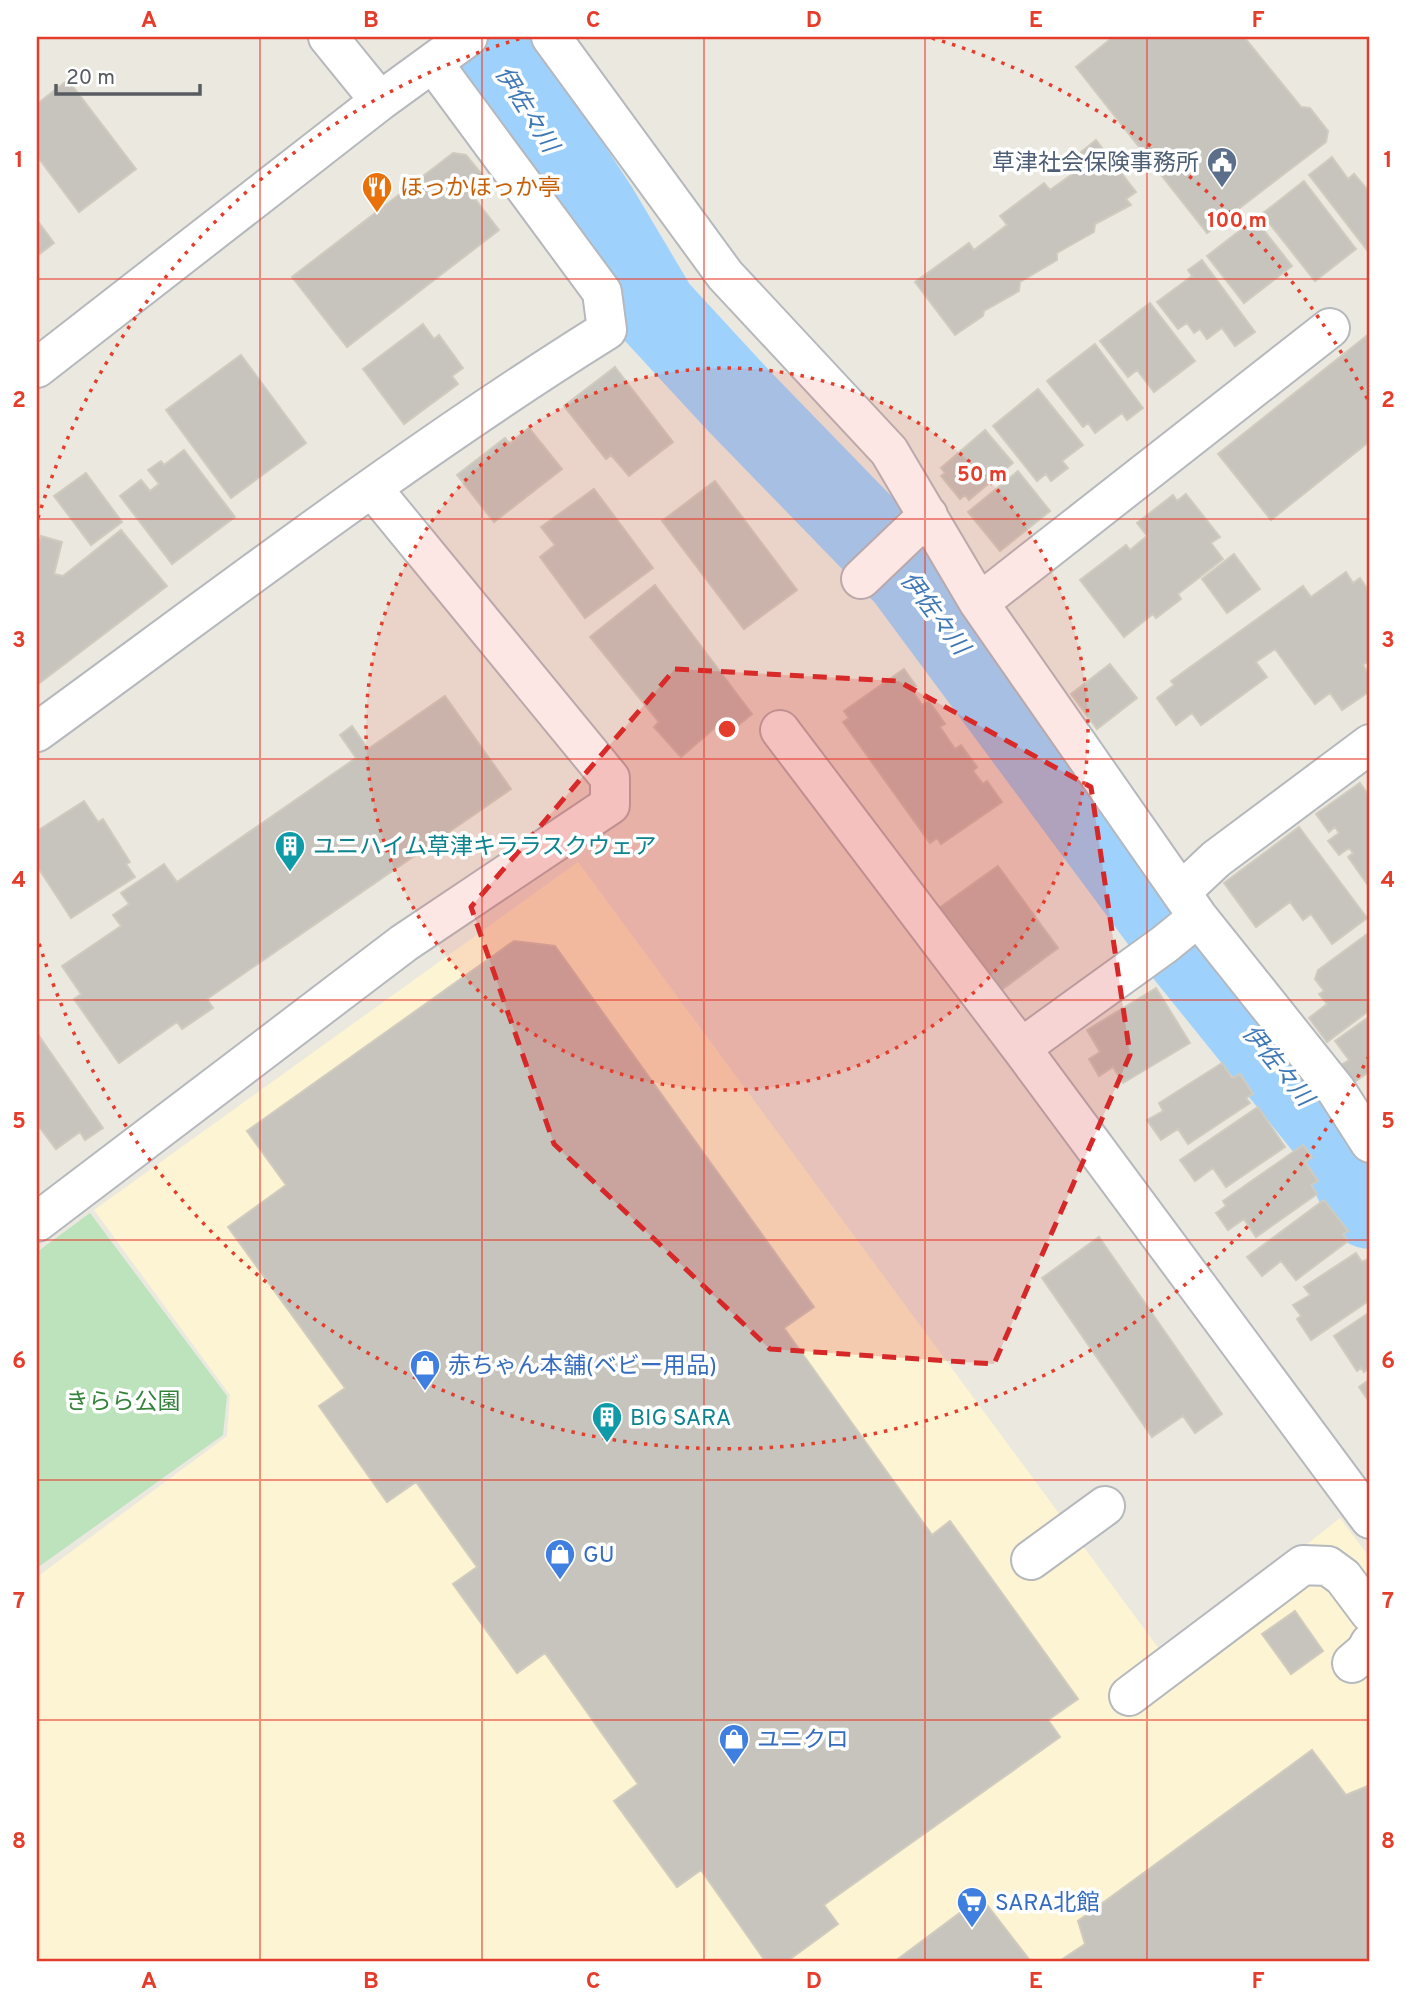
<svg xmlns="http://www.w3.org/2000/svg" width="1407" height="1999" viewBox="0 0 1407 1999" font-family="Overpass,'Noto Sans JP',sans-serif">
<style>
.commercial{fill:#fdf4d3}
.green{fill:#bce3bc}
.lines{fill:none;stroke-linecap:round;stroke-linejoin:round}
.river{stroke:#9ed2fd;stroke-width:86}
.building{fill:#c6c4bd;stroke:#d0cbbe;stroke-width:2}
.minor-casing{stroke:#b5b8bc;stroke-width:42}
.minor{stroke:#fff;stroke-width:38}
.marked{fill:#d62828;fill-opacity:0.2;stroke:#d62828;stroke-width:5;stroke-dasharray:14 9;stroke-linejoin:round}
.grid{fill:none;stroke:#e53d2c;stroke-width:2;stroke-opacity:0.55}
.ring{fill:none;stroke:#e53d2c;stroke-width:3.5;stroke-dasharray:3.5 7}
.labels{text-anchor:middle;stroke-width:7;stroke-linejoin:round;paint-order:stroke}
.service-label{font-size:23px;fill:#4e5e75;stroke:#fff;text-anchor:end}
.food-label{font-size:23px;fill:#c56008;stroke:#fff;text-anchor:start}
.culture-label{font-size:23px;fill:#0d838f;stroke:#fff;text-anchor:start}
.shop-label{font-size:23px;fill:#366cbe;stroke:#fff;text-anchor:start}
.park-label{font-size:23px;fill:#35823a;stroke:#fff}
.water-label{font-size:24px;font-style:italic;fill:#4078b6;stroke:#fff}
.centre{fill:#e53d2c;stroke:#fff;stroke-width:3.5}
.ring-label{font-size:21px;text-anchor:middle;font-weight:bold;fill:#e53d2c;stroke:#fff;stroke-width:7;stroke-linejoin:round;paint-order:stroke}
.neatline{fill:none;stroke:#e53d2c;stroke-width:2.5}
.grid-label{font-size:23px;text-anchor:middle;font-weight:bold;fill:#e53d2c}
</style>
<rect width="100%" height="100%" fill="#ebe9df"/>
<path class="commercial" d="M578,862l587,795 175,-139 30,40v404h-1333v-385l190,-141 3,-41 -136,-185z"/>
<path class="green" d="M90,1213l137,183 -4,39 -186,133v-316z"/>
<g class="lines">
<path class="river" d="M482,37l113,172 60,101 84,91 168,173 281,379 142,176 40,77"/>
</g>
<path class="building" d="M1113,37h131l57,70 9,1 18,23 -2,11 -119,91 -131,-166z
M68,80l68,89 -57,43 -42,-56v-52z
M1096,140l40,52 -10,7 5,6 -36,19 -1,8 -37,21v7l-37,22 -1,9 -35,20 -1,5 -28,19 -40,-53 54,-39 5,7 33,-25 -7,-9 44,-33 6,7 32,-23 -7,-10z
M453,153l13,2 19,23 -16,13 30,39 -152,117 -55,-70z
M1332,157l16,22 6,-5 13,15 3,-2v67l-61,-79z
M1304,181l52,68 -41,32 -53,-67z
M1255,219l37,47 -48,37 -37,-47z
M37,220l17,23 -17,13z
M1202,260l53,72 -20,14 -13,-18 -15,11 -7,-10 -6,4 -7,-10 -9,6 -21,-27 35,-26 -4,-6z
M1150,303l45,58 -41,31 -17,-22 -9,7 -28,-36z
M423,324l11,15 5,-4 24,33 -11,8 6,8 -54,40 -41,-55z
M1370,333v108l-99,79 -53,-66z
M1095,344l48,64 -16,12 -5,-7 -27,20 -7,-10 -5,4 -36,-46z
M241,355l65,88 -75,55 -65,-88z
M615,367l58,75 -44,34 -18,-21 -5,4 -42,-53z
M1038,389l45,56 -21,16 6,7 -17,13 -5,-7 -9,7 -44,-55z
M529,428l33,41 -68,53 -37,-47 48,-37 5,6z
M985,430l28,33 -44,37 -4,-5 -5,4 -19,-23 4,-3 -4,-5z
M184,450l51,67 -63,47 -52,-68 21,-16 9,11 9,-7 -11,-14 13,-9 3,4z
M1018,471l32,40 -50,40 -32,-39z
M86,473l36,49 -31,23 -37,-49z
M715,481l82,109 -53,39 -82,-108z
M594,489l59,79 -68,50 -45,-61 15,-12 -14,-18z
M1186,494l34,43 -9,6 12,16 -45,35 3,5 -25,19 -3,-4 -29,23 -44,-57 46,-35 4,5 17,-14 -10,-13 36,-28 4,6z
M121,530l46,56 -130,99v-136l4,-13 21,6 -8,32 9,2z
M1234,554l26,35 -33,24 -25,-34z
M1346,572l7,11 7,-5 10,15v67l-7,5 7,11v15l-28,19 -12,-17 -15,11 -40,-55 -19,13 11,15 -66,48 -9,-12 -16,12 -19,-27 17,-13 -3,-4 132,-95 8,11z
M655,585l97,129 -27,22 -7,-11 -37,32 -27,-30 5,-5 -69,-85z
M1110,664l27,34 -40,31 -26,-35z
M904,669l12,17 -5,3 11,16 7,-4 16,23 -5,3 15,22 6,-4 16,22 -4,4 10,13 4,-3 15,21 -61,42 -4,-6 -7,5 -87,-121 6,-4 -5,-7z
M445,696l66,93 -304,210 6,9 -31,21 -5,-7 -58,41 -45,-64 7,-5 -19,-28 59,-40 -8,-11 16,-11 -8,-11 43,-29 13,18 179,-124 -16,-23 12,-9 16,23z
M1360,783l10,14v91l-22,-31 5,-4 -4,-5 -10,7 -11,-14 11,-8 -4,-6 -6,5 -13,-18z
M84,801l14,21 5,-3 27,43 -4,2 9,13 -64,41 -34,-52v-35z
M1299,827l68,91 -35,26 -21,-30 -8,6 -13,-18 -34,25 -32,-44z
M998,866l60,82 -62,46 -61,-83z
M1370,932v78l-43,32 -18,-24 18,-14 -8,-10 5,-3 -9,-12 3,-9z
M514,941l41,5 259,361 -30,21 148,207 18,-14 128,178 -30,21 12,17 -236,168 14,19 -52,38h-20l-65,-92 -24,17 -63,-86 24,-17 -93,-131 -28,20 -64,-89 24,-17 -61,-85 -29,20 -68,-96 26,-18 -117,-161 58,-42 -39,-54z
M1156,988l34,55 -67,40 -10,-16 -14,9 -10,-17 11,-7 -13,-22z
M1370,1016v55l-17,12 -12,-18 8,-5 -14,-19z
M37,1033l66,95 -18,12 -5,-8 -24,17 -19,-25z
M1222,1063l10,15 8,-4 13,20 -7,4 4,5 -62,41 -10,-15 -17,11 -14,-20 16,-9 -4,-8z
M1258,1107l27,40 -59,40 -13,-19 -18,13 -15,-21z
M1303,1145l9,12 -7,5 13,19 -7,4 6,9 -61,43 -12,-18 -16,11 -12,-17 10,-7 -3,-5z
M1324,1200l24,31 -5,3 5,7 -52,39 -15,-19 -19,15 -15,-19z
M1099,1237l123,177 -27,19 -12,-17 -31,21 -110,-159z
M1356,1253l6,9 8,-4v42l-59,40 -14,-21 4,-3 -8,-11 17,-10 -6,-8z
M1370,1312v55l-6,5 -3,-4 -4,3 -23,-35z
M1370,1379v24l-11,-16z
M1295,1611l28,40 -32,23 -29,-40z
M1312,1750l34,45 24,-10v177h-308l-1,-2 24,-16 -7,-23z
M981,1897l50,65h-137z"/>
<g class="lines">
<g class="minor-casing">
<path id="minor" d="M328,37l52,64
M551,37l174,238 164,176 90,152 219,314 138,173 34,53
M37,368l343,-267 88,-64
M861,579l67,-64
M979,603l351,-275
M780,730l241,318
M37,732c188,-137 373,-279 570,-402l-5,-38 -169,-229
M1181,892l35,-33 154,-115
M1198,917l-33,27 -144,104 349,471
M37,1222l367,-279 206,-138v-27l-238,-290
M1031,1560l74,-54
M1352,1663l14,-12 4,-8
M1129,1696l174,-131 25,1 15,11 27,36"/>
</g>
<use href="#minor" class="minor"/>
</g>
<path class="marked" d="M675,669l223,12 193,106 39,268 -136,309 -224,-15 -216,-205 -83,-237z"/>
<path class="grid" d="M260,37v1925M482,37v1925M704,37v1925M925,37v1925M1147,37v1925M37,279h1333M37,519h1333M37,759h1333M37,1000h1333M37,1240h1333M37,1480h1333M37,1720h1333"/>
<circle cx="727" cy="729" r="361" fill="#e53d2c" fill-opacity=".12"/>
<g class="ring">
<circle cx="727" cy="729" r="361"/>
<path d="M1369 1056A721 721 0 0 1 38 940M38 518A721 721 0 0 1 522 38M932 38A721 721 0 0 1 1369 402"/>
</g>
<defs>
<g id="civic-pin" transform="scale(1.575)"><path d="M0 17L-7.5 6A9.5 9.5 0 1 1 7.5 6Z" fill="#5c6f8a" stroke="#fff"/><path d="M-.6-6.5H3V-4.5H.6V-3L4-1V1h2V6H-6V1h2V-1L-.6-3ZM-1.2 2.5V6h2.4V2.5Z" fill="#fff"/></g>
<g id="restaurant-pin" transform="scale(1.575)"><path d="M0 17L-7.5 6A9.5 9.5 0 1 1 7.5 6Z" fill="#e8710a" stroke="#fff"/><path d="M-5-6h1v4h1v-4h1v4h1v-4h1v5L-1.5 .5V6h-2V.5L-5-1ZM5-6V6H3V1.5H1.5Q1.5-4 5-6Z" fill="#fff"/></g>
<g id="building-pin" transform="scale(1.575)"><path d="M0 17L-7.5 6A9.5 9.5 0 1 1 7.5 6Z" fill="#0f9aa8" stroke="#fff"/><path d="M-4-6H4V6H1V3H-1V6H-4ZM-2.5-4.3h1.7v1.8h-1.7ZM.8-4.3h1.7v1.8H.8ZM-2.5-1h1.7V.8h-1.7ZM.8-1h1.7V.8H.8Z" fill="#fff"/></g>
<g id="shop-pin" transform="scale(1.575)"><path d="M0 17L-7.5 6A9.5 9.5 0 1 1 7.5 6Z" fill="#3f7fe0" stroke="#fff"/><path d="M-5-2.5h2.3a2.7 3.5 0 0 1 5.4 0H5L5.5 6h-11ZM-1.5-2.5h3a1.5 2.3 0 0 0-3 0Z" fill="#fff"/></g>
<g id="supermarket-pin" transform="scale(1.575)"><path d="M0 17L-7.5 6A9.5 9.5 0 1 1 7.5 6Z" fill="#3f7fe0" stroke="#fff"/><path d="M-6-5.5h2.5l.6 2H6L4.5 2H-2.5L-4.4-4H-6ZM-1.5 3.2a1.3 1.3 0 1 0 .1 0ZM3 3.2a1.3 1.3 0 1 0 .1 0Z" fill="#fff"/></g>
</defs>
<g fill-rule="evenodd">
<use href="#civic-pin" x="1222" y="162"/>
<use href="#restaurant-pin" x="377" y="187"/>
<use href="#building-pin" x="290" y="846"/>
<use href="#shop-pin" x="425" y="1365"/>
<use href="#building-pin" x="607" y="1417"/>
<use href="#shop-pin" x="560" y="1554"/>
<use href="#shop-pin" x="734" y="1739"/>
<use href="#supermarket-pin" x="972" y="1902"/>
</g>
<g class="labels">
<g class="service-label">
<text x="1199" y="170">草津社会保険事務所</text>
</g>
<g class="food-label">
<text x="400" y="195">ほっかほっか亭</text>
</g>
<g class="culture-label">
<text x="313" y="854">ユニハイム草津キララスクウェア</text>
<text x="630" y="1425">BIG SARA</text>
</g>
<g class="shop-label">
<text x="448" y="1373">赤ちゃん本舗(ベビー用品)</text>
<text x="583" y="1562">GU</text>
<text x="757" y="1747">ユニクロ</text>
<text x="995" y="1910">SARA北館</text>
</g>
<g class="park-label">
<text x="123" y="1409">きらら公園</text>
</g>
<g class="water-label">
<text transform="translate(527 109) rotate(58)" y="8">伊佐々川</text>
<text transform="translate(935 613) rotate(53)" y="8">伊佐々川</text>
<text transform="translate(1278 1065) rotate(51)" y="8">伊佐々川</text>
</g>
</g>
<circle cx="727" cy="729" r="10" class="centre"/>
<g class="ring-label">
<text x="1237" y="227">100 m</text>
<text x="982" y="481">50 m</text>
</g>
<rect width="1407" height="1999" fill="none" stroke="#ffffff" stroke-width="77"/>
<path d="M56 84v10h144v-10" fill="none" stroke="#585c60" stroke-width="3.5"/>
<text x="66" y="84" font-size="21" fill="#585c60" stroke="#ffffff" stroke-width="5" paint-order="stroke">20 m</text>
<rect x="38" y="38" width="1330" height="1922" class="neatline"/>
<g class="grid-label">
<text x="149" y="27">A</text>
<text x="371" y="27">B</text>
<text x="593" y="27">C</text>
<text x="814" y="27">D</text>
<text x="1036" y="27">E</text>
<text x="1258" y="27">F</text>
<text x="19" y="167">1</text>
<text x="1388" y="167">1</text>
<text x="19" y="407">2</text>
<text x="1388" y="407">2</text>
<text x="19" y="647">3</text>
<text x="1388" y="647">3</text>
<text x="19" y="887">4</text>
<text x="1388" y="887">4</text>
<text x="19" y="1128">5</text>
<text x="1388" y="1128">5</text>
<text x="19" y="1368">6</text>
<text x="1388" y="1368">6</text>
<text x="19" y="1608">7</text>
<text x="1388" y="1608">7</text>
<text x="19" y="1848">8</text>
<text x="1388" y="1848">8</text>
<text x="149" y="1988">A</text>
<text x="371" y="1988">B</text>
<text x="593" y="1988">C</text>
<text x="814" y="1988">D</text>
<text x="1036" y="1988">E</text>
<text x="1258" y="1988">F</text>
</g>
</svg>
